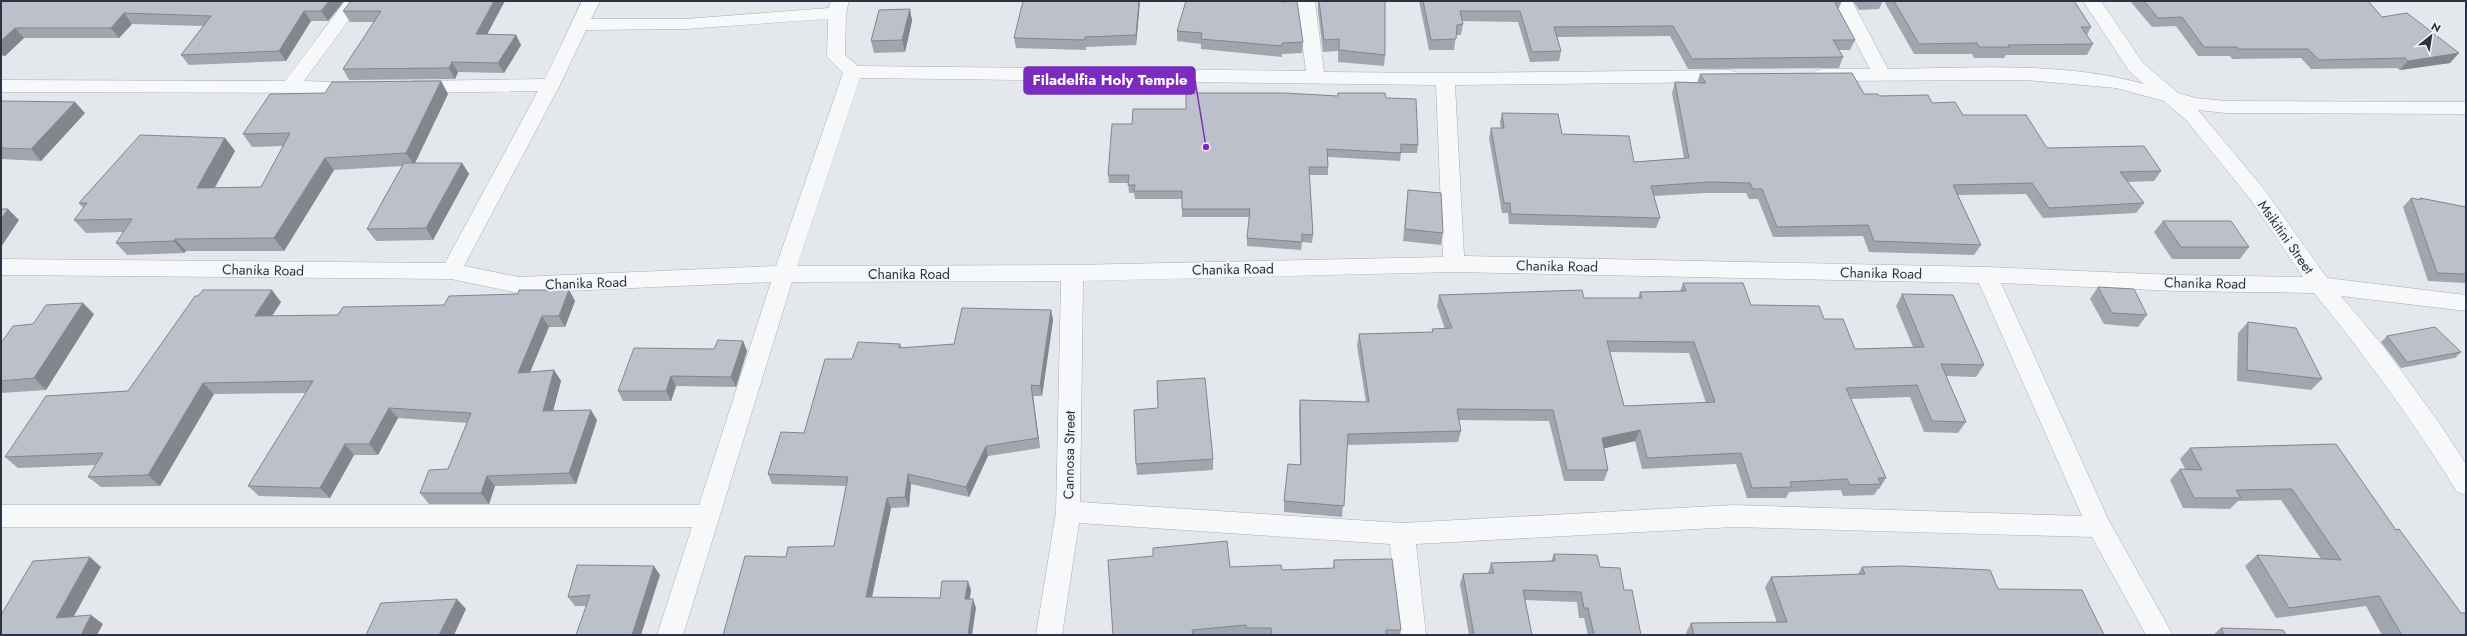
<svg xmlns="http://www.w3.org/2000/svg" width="2467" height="636" viewBox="0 0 2467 636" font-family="Jost,sans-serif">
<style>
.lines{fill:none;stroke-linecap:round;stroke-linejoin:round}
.minor-casing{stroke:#a9aeb7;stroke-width:1}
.minor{fill:#f7f8fa;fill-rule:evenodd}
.wall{fill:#a1a5ae;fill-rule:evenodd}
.shaded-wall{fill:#83868d}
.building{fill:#bbc0ca;stroke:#83868d;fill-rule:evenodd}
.labels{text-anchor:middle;stroke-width:4;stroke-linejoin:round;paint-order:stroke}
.street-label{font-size:14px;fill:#2b3445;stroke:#f4f6f9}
.leader{fill:none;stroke:#7b2cbf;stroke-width:1.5}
.callout-dot{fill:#7b2cbf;stroke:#f4f6f9;stroke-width:1.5}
.callout{fill:#7b2cbf;stroke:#7b2cbf;stroke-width:1.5}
.callout-label{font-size:15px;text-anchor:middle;font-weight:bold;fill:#fff}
</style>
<rect width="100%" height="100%" fill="#e4e7ec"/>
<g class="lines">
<g class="minor-casing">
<path id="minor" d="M345,1h18l-59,80 61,2 2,4 -2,4 -7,2 -357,-1v-12l284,1z
M582,1h18l-9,18h94l144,-11 2,-7h18l-3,12 -1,42 13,11 448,5 -9,-70h18l9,71 121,1 284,-3 7,2 2,4 -2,4 -7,2 -274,3 9,171 522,11 190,8 127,2 -53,-78 -63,-78 -23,-20 -48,-13 -90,-8 -204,1 -7,-2 -2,-4 2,-4 7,-2h48l-36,-68h18l36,68c85,-1 174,-8 256,15l-15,-13 -46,-70h18l42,62 35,30 18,5 30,3 240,1v12l-240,-1 -28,-3 66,79 63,89 139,17v16l-125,-15 42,50 55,75 28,43v31l-9,-3c-43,-70 -91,-135 -143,-199l-138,-2 -175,-8 108,238 64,114h-27l-54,-98 -358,-10 -318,17 10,91h-26l-10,-91 -311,-21 -17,112h-26l20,-123 5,-231 -269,1 -109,353h-26l35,-108h-691v-22h698l72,-223 -252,11 -68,-14 -450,-4v-16l444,4 93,-172 -124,2 -7,-2 -2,-4 2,-4 7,-2 131,-2zM828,19l-1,38 16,16 -67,193 -257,11 -55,-11 96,-181 26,-55 99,-1zM860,78l576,7 7,172 -371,8 -275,1zM1454,272l525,11 103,233 -348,-11 -332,18 -322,-21 3,-221z"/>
</g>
<use href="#minor" class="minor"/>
</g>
<path class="wall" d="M1,1h343l-16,20h-17l-25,40 -97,4 -8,-10 22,-29 -71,-2 -13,14h-95l-19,18h-4z
M351,1l136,33 29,1 5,10 -17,28 -46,-1 -3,7 -106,1 -6,-11 31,-47h-24l-7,-11z
M1140,1l-4,44 -50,2v3l-70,-2 -2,-10z
M1318,1h67v54l-1,11 -46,-4v-11l-15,1 -5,-41z
M1419,1h423l-4,9 17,30 -5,10h-11l4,7 -4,11 -151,1 -18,-33 -113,1 4,14 -2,10 -29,1 -12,-40 -56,-1 1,3 -2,11h-5l-2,15h-25z
M1853,1h30l-4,8 -20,1z
M1884,1h190l17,26 -4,8 6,9 -6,11h-81l-2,3h-30l-2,-4h-58z
M2130,1h238l14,16 68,46 -50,7 -3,-2 -86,1 -10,-11 -69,1 -2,-3h-32l-22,-30 -24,1z
M1283,2l20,40 -1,11 -20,1v3l-81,-8v-5l-24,-3v-10z
M910,9l2,12 -7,31 -31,1 -3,-12z
M1700,74l232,29 31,12 84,33 114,23 -7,10 -26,1 16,21 -8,10 -93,5 -17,-24 -68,1 23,50 -7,10 -105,-3 -6,-16 -90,1 -15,-38h-9l-3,-6h-40l-52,3 6,22 -4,10 -147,-4 -1,-11h-6l-13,-75 2,-10h10l-1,-5 2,-10 60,21 72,28 50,-4 -12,-65 3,-11 22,1z
M441,81l7,13 -33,69h47l7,11 -36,66 -57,1 -9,-12 35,-63 -68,4 -50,81h-98l-2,2 -57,2 -11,-12 7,-11 -37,1 -12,-13 9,-12 -4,-5 146,-65 10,13 -21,37 47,-1 22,-41 -31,1 -9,-13 82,-41z
M1337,96l49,2 32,47 -1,8h-16l-1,8 -72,-4v18h-19l4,60 -1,8 -10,-1 -1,8 -54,-4v-8l3,-21h-68v-18h-47l-1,-6h-5l-1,-10h-19l-1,-8 24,-51 54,-15z
M1,101l84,12 -44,48 -40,-2z
M1408,190l35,43 -2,12 -38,-4z
M2411,198l8,2 1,-2 46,9v76l-38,-2 -25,-74z
M2163,221l86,26 -9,12h-68l-18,-27z
M1683,283l68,22 73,14 31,30 58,-2 -17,-41 6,-12 82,71 -8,12 -30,-1 20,46 -8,11 -34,-1 -14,-35 -59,2 35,79 -7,11h-1l-4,6 -31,1 -2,-6 -52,2 -3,6h-39l-11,-34 -94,5 -7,-28 -31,7 4,22 -4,11h-40l-15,-60 -90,-1 2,11 -3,11 -111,3 -5,72 -58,-5v-11l16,-36 -1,-54 1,-11 66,2 -9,-56 2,-12 73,-2v-3h13l-8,-23 2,-11 145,3h54l2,-6 40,-1zM1610,352l79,1 17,50 -82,3z
M2098,287l49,28 -9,12 -34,-3 -14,-25z
M569,290l6,11 -10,26h-16l-19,45 24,-2 7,11 -8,30 44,9 -21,64 -81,2 -6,18h-60l-9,-11 28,-24 19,-46 -69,-5 -20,37h-24l-24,43 -71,-2 -11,-10 58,-93 -92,1 -54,92 -59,1 -13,-10 8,-12 -78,3 -13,-11 123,-66 70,-95 83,6 -9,14 66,-1 106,-10 74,-11z
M1051,310l2,10 -11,76h-9l7,52 -52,8 -19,41 -58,-13 -2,23 -18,1 -19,89 68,1 31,-8 -1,9 6,9 -253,27 63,-78 48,-11 12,-60 -74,-2 -4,-10 36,-41 48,-74 48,-15 2,4 52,-4z
M94,314l-48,76 -45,3v-50z
M2248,322l74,57 -11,11 -74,-9 1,-48z
M2387,336l74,16 -6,6 -54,10 -20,-26z
M743,341l4,10 -11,36 -60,-1 -5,15h-48l-5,-10 96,-42z
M2336,444l130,191h-84l-16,-29 -90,12 -31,-52 12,-11 64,4 -40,-59 -43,1 -8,8 -47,-1 -13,-28 10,-11h5l-5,-10 10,-11z
M1213,459v11l-76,5 -1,-11z
M1554,554l46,13 24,23 17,45h-53l-4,-17h-5l-2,-16 -52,-2 7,35h-63l-9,-51 3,-10 25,-1 3,-10 60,-2z
M1334,560l67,70 -1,5h-287l117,-68 52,3 51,-2z
M1862,567l136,22 106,46h-418v-2l5,-10h86l-12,-36 6,-10 87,-3z
M660,575l-74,31h-11l-7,-9z
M2221,628l65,7h-73z"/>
<path class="shaded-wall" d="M329,1h15l-16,20 -7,-10z
M494,1h11l-23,43 -6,-10z
M1139,1h1l-4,44v-10z
M910,9l2,12 -7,31 -3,-12z
M304,11l7,10 -25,40 -7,-10z
M124,13l8,11 -13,14 -8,-10z
M15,28l9,10 -19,18 -4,-4v-11z
M516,35l5,10 -17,28 -6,-10z
M2459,53l-9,10 -50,7 8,-9z
M452,62l6,10 -3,7 -6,-11z
M441,81l7,13 -34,71 -8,-12z
M75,102l10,11 -44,48 -10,-12z
M225,138l10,13 -27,49 -11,-12z
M325,158l9,12 -50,81 -10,-13z
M462,163l7,11 -36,66 -7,-12z
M8,209l11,11 -18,27v-28z
M175,239l11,12 -2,2 -10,-12z
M272,290l9,12 -16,25 -10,-11z
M569,290l6,11 -10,26 -6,-11z
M83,303l11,11 -48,76 -12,-12z
M1051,310l2,10 -11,76 -2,-10z
M542,316l7,11 -24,57 -7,-11z
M743,341l4,10 -11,36 -5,-10z
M554,370l7,11 -11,41 -7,-11z
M671,376l5,10 -5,15 -5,-10z
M203,383l11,11 -54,92 -12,-11z
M1031,385l2,11 7,52 -2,-10z
M389,408l9,10 -20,37 -9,-11z
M591,410l6,10 -21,64 -7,-11z
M1640,430l-5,11 -37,9 4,-12z
M345,444l9,11 -24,43 -10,-10z
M986,446l2,10 -19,41 -3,-10z
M908,474l3,10 -2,23 -4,-10z
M487,476l8,10 -6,18 -8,-11z
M887,498l4,10 -21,98 -4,-9z
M90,557l11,10 -33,60 -12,-9z
M654,566l6,9 -19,60h-9z
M968,581l3,9 -3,18 -3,-9z
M457,599l9,10 -12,26h-15z
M973,599l3,9 -4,27h-4z
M91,615l12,9 -6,11h-16z"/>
<path class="building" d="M1,1h328l-8,10h-17l-25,40 -98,4 30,-39 -87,-3 -13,15h-96l-14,13z
M351,1h143l-18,33 40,1 -18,28 -46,-1 -3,6 -106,1 38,-58h-38z
M1023,1h116l-3,34 -51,2v3l-71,-2z
M1186,1h97v1l14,-1 6,41 -21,1v3l-81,-7 1,-6 -25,-2z
M1319,1h66v54l-46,-5v-11l-15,1z
M1423,1h414h-3l21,39h-22l10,17 -151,2 -19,-33 -119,1 7,24 -29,1 -12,-41h-60l3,13 -6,1 -1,14 -25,1z
M1894,1h180l17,26h-10l12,17 -85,1 2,2h-31l-2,-4 -58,1z
M2144,1h224l14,16 25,-4 52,40 -51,8 -3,-3 -86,2 -11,-11h-69l-2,-2h-33l-22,-30 -24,1z
M910,9l-8,31 -31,1 8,-31z
M1852,73l12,21h14l1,2 49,-1 4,8 23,-1 8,13h63l21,33 97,-2 17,25 -41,1 24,31 -95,5 -17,-25 -79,2 28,60 -107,-4 -6,-16 -91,2 -15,-38h-9l-3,-6 -40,-1 -59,4 9,32 -149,-4 -1,-11h-6l-13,-75h13l-2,-15 56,1 4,20 67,2 5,26 55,-4 -14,-76 31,1 -6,-9z
M441,81l-35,72 -81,5 -51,80 -99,1 -1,2 -58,2 16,-24 -58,1 13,-17h-8l61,-68 85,3 -28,50 64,-1 29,-54 -47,1 27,-40 55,-1 7,-11z
M1186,93h99l53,3v-3h47l1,5 30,1 2,46 -17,-1v9l-74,-4 1,18h-19l4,68 -11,-1v8l-55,-4 3,-29h-68v-18h-48l1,-6h-7l1,-10h-21l4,-51h20l1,-15h53z
M1,101l74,1 -44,47 -30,-1z
M404,163h58l-36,65 -59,1z
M1408,190l33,3 2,40 -38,-4z
M2411,198l10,2 -1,-2 46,9v67l-29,-1z
M1,209h7l-7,10z
M2163,221h68l18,26h-68z
M1683,283h60l8,22 68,1 5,13h19l12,30 69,-2 -22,-53 51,1 31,70 -43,-1 25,58 -34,-1 -15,-36 -71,3 40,90h-8l3,6 -31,1 -3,-6 -57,3 2,5 -40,1 -11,-35 -94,5 -7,-28 -38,8 6,32h-41l-14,-60 -96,-1 4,22 -113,3 -4,72 -60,-5 4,-37 13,1 -1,-65 69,2 -10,-68 74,-2 -1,-3 20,-1 -13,-33 143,-5 2,8h58l-2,-6 46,-1zM1607,341l87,1 21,60 -91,4z
M2098,287l36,2 13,26 -35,-2z
M203,290h69l-17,26 83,-1 5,-8 101,-2 5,-9 69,-2 1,-4h50l-10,26h-17l-24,57 36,-3 -11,41 48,-1 -22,63 -82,3 -6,17h-61l9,-23 19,-1 23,-56 -82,-5 -20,36h-24l-25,44 -72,-2 65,-105 -110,2 -55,92 -60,2 15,-24 -98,4 41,-61 82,-5 67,-95h3z
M83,303l-49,75 -33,3v-38l12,-17 20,-2 13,-19z
M962,308l89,2 -11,76 -9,-1 7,53 -52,8 -20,41 -58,-13 -3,23 -18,1 -21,99 74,1 2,-17h26l-3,18h8l-5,36h-245l22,-79 41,1 2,-10 46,-1 14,-69 -80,-3 13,-42 23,1 21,-74h27l6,-17 42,2 -1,4 55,-4z
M2248,322l48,6 26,51 -75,-9z
M2435,327l26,25 -54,10 -20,-26z
M718,340l25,1 -12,36 -60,-1 -5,15h-48l16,-43 80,1z
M1205,378l8,81 -77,5 -2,-54 24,-2 -1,-27z
M2336,444l60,86 3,-1 62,84h5v22h-64l-23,-39 -90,12 -32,-53 84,5 -49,-71 -56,1 5,8h-47l-14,-29 22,1 -12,-22z
M1227,541l3,26 51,-2 1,5 52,-2v-8l58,-1 9,71h-15v5h-114l-1,-7h-25v-3l-54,5 1,5h-80l-5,-75 45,-4v-8z
M1554,554l43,1 3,12 20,1 4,22h8l9,45h-47l-6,-27h-4l-3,-16 -58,-2 9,45h-58l-11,-61 31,-1 -3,-10 64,-2z
M90,557l-34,61 35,-3 -10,20h-80v-20l32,-54z
M577,565l77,1 -22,69h-56l14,-40 -22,2z
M1902,566l88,4 8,19 84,1 22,45h-410l-3,-12 96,-1 -16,-45 94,-3 -3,-7z
M457,599l-18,36h-73l15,-32z
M2221,628l62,2 3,5h-62z"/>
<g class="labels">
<g class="street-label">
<text transform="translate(2286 237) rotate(55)" y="5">Msikitini Street</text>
<text transform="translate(1557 266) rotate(1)" y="5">Chanika Road</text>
<text transform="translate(1233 269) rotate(-1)" y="5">Chanika Road</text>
<text transform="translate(263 270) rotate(1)" y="5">Chanika Road</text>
<text transform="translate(1881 273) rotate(1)" y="5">Chanika Road</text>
<text x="909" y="279">Chanika Road</text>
<text transform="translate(586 283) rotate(-2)" y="5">Chanika Road</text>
<text transform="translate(2205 283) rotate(1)" y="5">Chanika Road</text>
<text transform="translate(1069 455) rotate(-89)" y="5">Cannosa Street</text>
</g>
</g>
<path class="leader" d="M1206 147L1195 80"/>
<circle class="callout-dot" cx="1206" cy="147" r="4"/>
<rect class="callout" x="1024" y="67" width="171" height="27" rx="4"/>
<g class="callout-label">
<text x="1110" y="85">Filadelfia Holy Temple</text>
</g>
<rect width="2467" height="636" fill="none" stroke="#2b3445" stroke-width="4"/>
<g transform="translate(2431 36) rotate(30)" stroke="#f4f6f9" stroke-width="3" paint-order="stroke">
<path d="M0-3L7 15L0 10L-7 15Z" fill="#2b3445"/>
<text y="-6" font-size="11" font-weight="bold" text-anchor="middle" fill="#2b3445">N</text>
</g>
</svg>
